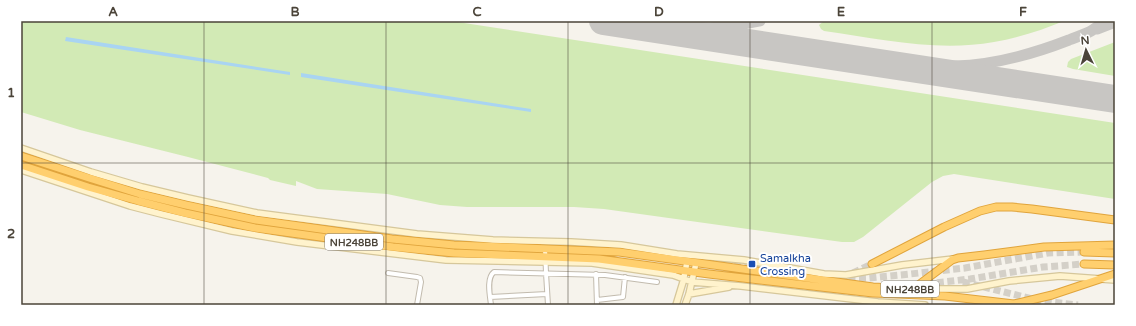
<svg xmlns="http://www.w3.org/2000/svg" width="1136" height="326" viewBox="0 0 1136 326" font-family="'Varela Round',sans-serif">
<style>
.green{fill:#d2eab5}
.water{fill:#a9d4f2}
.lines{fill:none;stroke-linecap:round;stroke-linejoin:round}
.taxiway{stroke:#c8c6c3;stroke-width:11}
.runway{stroke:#c8c6c3;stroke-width:28}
.highway-tunnel{stroke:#d4d0c8;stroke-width:7;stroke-dasharray:7 3.5;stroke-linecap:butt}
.street-casing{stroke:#c2bbae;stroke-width:6}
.secondary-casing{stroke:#d6c79b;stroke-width:8}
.highway-casing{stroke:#e0a43c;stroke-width:9}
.street{stroke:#fff;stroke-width:4}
.secondary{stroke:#fff3cd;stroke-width:5.5}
.highway{stroke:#ffcf6e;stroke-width:7}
.grid{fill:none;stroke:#4b4439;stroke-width:1;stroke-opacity:0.55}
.transit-dot{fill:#1a4fb4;stroke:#fff;stroke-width:1.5}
.labels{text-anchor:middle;stroke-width:4;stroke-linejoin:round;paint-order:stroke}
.shield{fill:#fff;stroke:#817c74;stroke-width:1}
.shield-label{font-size:10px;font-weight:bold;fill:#4b4439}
.transit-label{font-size:11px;fill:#164399;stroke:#fff;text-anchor:start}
.neatline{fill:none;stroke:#4b4439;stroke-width:1.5}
.grid-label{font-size:13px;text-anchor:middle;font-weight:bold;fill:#4b4439}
</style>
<rect width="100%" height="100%" fill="#f6f3ec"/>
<path class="green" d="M21,21h430l664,102v76l-161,-25 -11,2 -11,6 -69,55 -9,5h-12l-238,-33 -30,-2h-107l-27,-2 -53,-11 -70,-5 -21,-8v5l-26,-6 -2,-2 -80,-21 -108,-27 -59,-18z
M824,21h222l10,2 1,-2h7c-22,9 -46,17 -70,21 -57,10 -114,-3 -170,-11l-3,-2 -2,-4z
M1115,42v34l-42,-7 -6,-2 1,-5 3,-3z"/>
<path class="water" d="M66,37l224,35v3l-225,-34z
M301,73l230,36v3l-230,-35z"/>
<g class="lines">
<path class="taxiway" d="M626,24c46,5 88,7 134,-3
M1097,29l18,-7
M882,63c24,2 49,4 73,3 39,-1 78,-12 114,-26 12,-5 26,-8 34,-19"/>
<path class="runway" d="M603,21l512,78"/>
<path class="highway-tunnel" d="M21,152l30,10
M103,179l84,23 71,14
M171,213l69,15
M437,238l37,3
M523,243l80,4 17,2
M642,252l24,3
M682,257l160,22 27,-1 32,-3 64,-7 83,-15 36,-1
M853,273l19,-9
M744,281l98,14 14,-2
M963,282l78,19 37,4
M916,285l54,-6 73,-12 41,-3"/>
<g class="street-casing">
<path id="street" d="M545,248l1,25 2,32
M388,273l29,4 3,1 1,4 -4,23
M596,274l1,31
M490,297l57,-3
M597,300l26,-3 2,-20
M491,305c-1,-9 -5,-27 3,-33l111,3 52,7"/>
</g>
<g class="secondary-casing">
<path id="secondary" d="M21,148l70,24 51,15 46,11 69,15 160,21 76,6 78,2 50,3 56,9 67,6 80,14 22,1 56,-10 51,-6
M21,170l109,36 31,8 71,17 65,11 149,18 146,3 81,12 19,7 49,4 137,16 47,3
M913,289h54l42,-8 51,-5 55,4
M689,294l40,-7
M676,305l7,-23 4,-20
M685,305l4,-11 7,-31"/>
</g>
<g class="highway-casing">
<path id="highway" d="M21,156l68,22 51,16 46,11 70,15 136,19 62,6 165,7 254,35 40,2 39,-29 6,-2 26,-3 60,-8 71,-2
M21,165l67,22 50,14 47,12 70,15 138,19 61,6 145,6 110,15 164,19 72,3 69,8 38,-9 63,-21
M1084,252l31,1
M872,264l72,-37 36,-16 16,-4h16l20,2 83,11
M1084,264l31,1"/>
</g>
<use href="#street" class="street"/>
<use href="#secondary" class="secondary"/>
<use href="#highway" class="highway"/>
</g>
<path class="grid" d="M204,21v284M386,21v284M568,21v284M750,21v284M932,21v284M21,163h1094"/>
<rect class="transit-dot" x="748" y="260" width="8" height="8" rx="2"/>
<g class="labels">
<g class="shield">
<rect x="325" y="234" width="58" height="16" rx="3"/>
<rect x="881" y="281" width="58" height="16" rx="3"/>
</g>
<g class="shield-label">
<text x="354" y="246">NH248BB</text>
<text x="910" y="293">NH248BB</text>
</g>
<g class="transit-label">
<text x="760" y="262">Samalkha<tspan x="760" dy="13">Crossing</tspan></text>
</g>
</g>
<rect width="1136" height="326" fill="none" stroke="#ffffff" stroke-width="44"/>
<g transform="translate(1086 50) rotate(355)" stroke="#ffffff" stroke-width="3" paint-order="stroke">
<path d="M0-3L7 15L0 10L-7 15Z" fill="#4b4439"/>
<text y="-6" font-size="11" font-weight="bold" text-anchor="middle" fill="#4b4439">N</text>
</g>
<rect x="22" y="22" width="1092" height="282" class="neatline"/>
<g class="grid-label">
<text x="113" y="16">A</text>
<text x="295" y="16">B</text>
<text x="477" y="16">C</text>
<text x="659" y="16">D</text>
<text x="841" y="16">E</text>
<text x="1023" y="16">F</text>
<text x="11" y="97">1</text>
<text x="11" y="238">2</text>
</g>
</svg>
